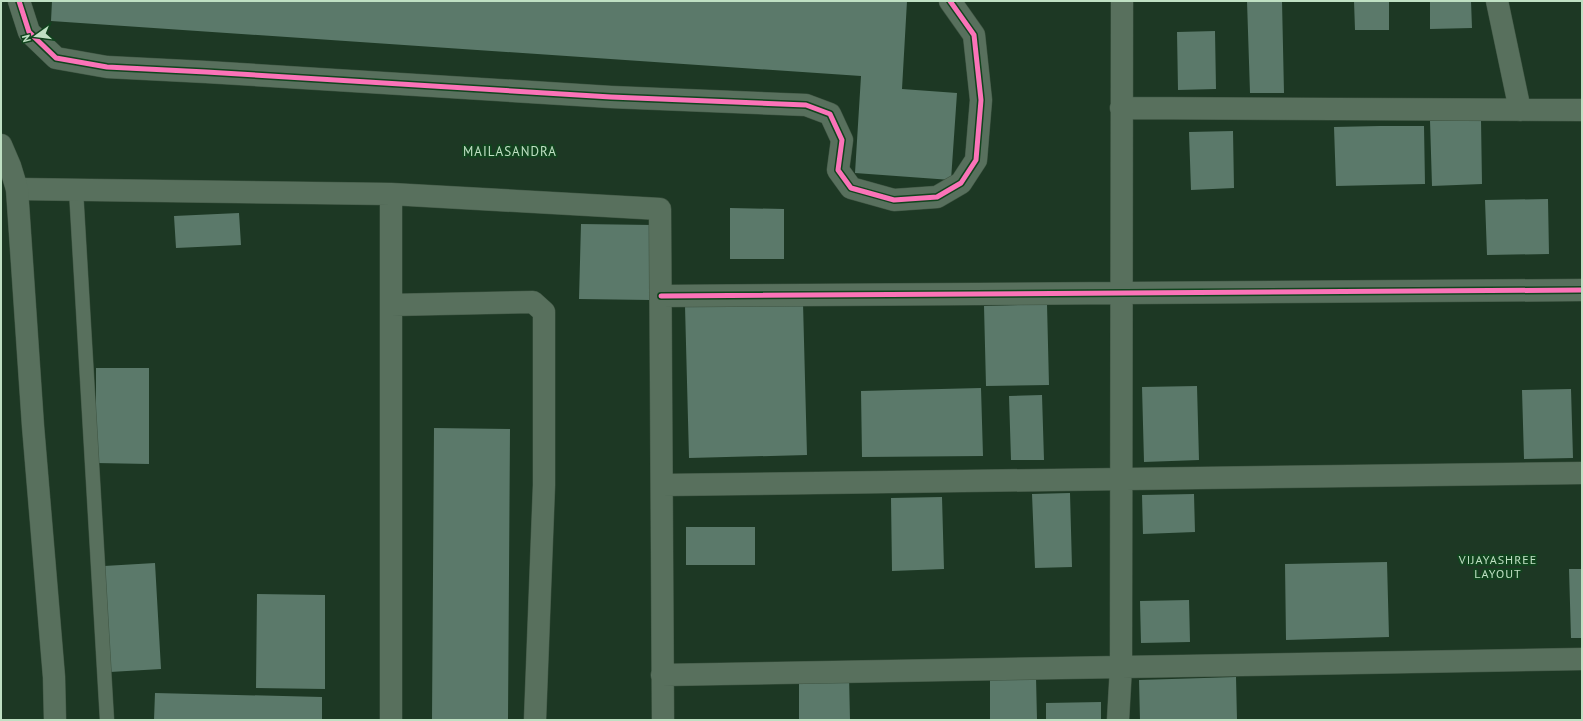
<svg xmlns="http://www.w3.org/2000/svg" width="1583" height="721" viewBox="0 0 1583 721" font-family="'PT Sans',sans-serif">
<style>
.building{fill:#5b796a}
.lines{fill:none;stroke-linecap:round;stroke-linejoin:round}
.lane-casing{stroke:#3f5543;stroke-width:15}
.street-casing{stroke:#3f5543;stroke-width:23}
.secondary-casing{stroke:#3f5543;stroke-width:23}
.lane{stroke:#58705d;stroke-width:14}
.street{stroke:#58705d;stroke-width:22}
.secondary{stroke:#58705d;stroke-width:22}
.cycleway-casing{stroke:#11441e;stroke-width:8}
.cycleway{stroke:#fb73b8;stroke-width:5}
.labels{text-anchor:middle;stroke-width:4;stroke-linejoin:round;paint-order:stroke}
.neighbourhood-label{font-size:12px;letter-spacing:1px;fill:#bfe0c3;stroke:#11441e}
.quarter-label{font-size:13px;letter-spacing:1px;fill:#bfe0c3;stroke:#11441e}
</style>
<rect width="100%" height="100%" fill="#1d3824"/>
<path class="building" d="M52,1h855l-5,88 55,4 -6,87 -96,-7 6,-97 -810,-55z
M1247,1h35l2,92h-34z
M1354,1h35v29h-34z
M1430,1h41l1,27 -42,1z
M1215,31l1,58 -38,1 -1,-58z
M1481,120l1,64 -50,2 -2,-65z
M1380,126h44l1,58 -89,2 -2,-59z
M1233,131l1,57 -43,2 -2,-58z
M1548,199l1,55 -62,1 -2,-55z
M730,208l54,1v50h-54z
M239,213l2,32 -65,3 -2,-32z
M581,224l72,1 -2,75 -72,-1z
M803,303l4,152 -118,3 -4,-152z
M1047,304l2,81 -63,1 -2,-80z
M96,368h53v96l-53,-1z
M1197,386l2,74 -55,2 -2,-75z
M981,388l2,68 -121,1 -1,-66z
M1571,389l2,69 -49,1 -2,-69z
M1042,395l2,65h-33l-2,-64z
M434,428l76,1 -2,291h-76z
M1070,493l2,74 -37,1 -3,-74z
M1194,494l1,38 -52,2 -1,-39z
M942,497l2,72 -52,2 -1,-73z
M686,527h69v38h-69z
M1387,562l2,75 -103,3 -1,-76z
M155,563l6,106 -51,3 -6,-106z
M1569,569h13v69h-11z
M257,594l68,1v94l-69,-1z
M1189,600l1,42 -49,1 -1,-42z
M799,676h50l1,44h-51z
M1036,677l1,43h-47v-42z
M1236,677l1,43h-97l-1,-40z
M155,693l167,4v23h-168z
M1101,702v18h-55v-17z"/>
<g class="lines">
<g class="lane-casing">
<path id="lane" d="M76,190l31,530"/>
</g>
<g class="street-casing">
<path id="street" d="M19,1l10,31 27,26 51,9 99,5 405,25 195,8 24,9 12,26 -4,30 13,18 43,12 43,-3 24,-14 15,-23 5,-60 -7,-65 -24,-34
M1497,1l23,109
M1121,108l461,2
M17,189l374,5 269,15 3,511
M391,194v526
M661,296l921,-6
M391,305l142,-3 11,10v173l-9,235
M662,485l920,-12
M662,675l920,-16
M1118,720l3,-53 1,-666"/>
</g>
<g class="secondary-casing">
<path id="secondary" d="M1,145l9,21 7,23 16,237 21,251 1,43"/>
</g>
<use href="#lane" class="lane"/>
<use href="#street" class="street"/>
<use href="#secondary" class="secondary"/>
<g class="cycleway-casing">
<path id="cycleway" d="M19,1l10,31 27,26 51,9 99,5 405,25 195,8 24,9 12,26 -4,30 13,18 43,12 43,-3 24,-14 15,-23 5,-60 -7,-65 -24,-34
M661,296l921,-6"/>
</g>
<use href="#cycleway" class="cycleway"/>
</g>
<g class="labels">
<g class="neighbourhood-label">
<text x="1498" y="564">VIJAYASHREE<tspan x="1498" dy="14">LAYOUT</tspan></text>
</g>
<g class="quarter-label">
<text x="510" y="156">MAILASANDRA</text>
</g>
</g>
<rect width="1583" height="721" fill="none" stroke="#bfe0c3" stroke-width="4"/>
<g transform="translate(36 36) rotate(256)" stroke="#11441e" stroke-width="3" paint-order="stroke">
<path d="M0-3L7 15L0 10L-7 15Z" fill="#bfe0c3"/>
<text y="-6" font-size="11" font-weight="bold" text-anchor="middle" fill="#bfe0c3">N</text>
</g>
</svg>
